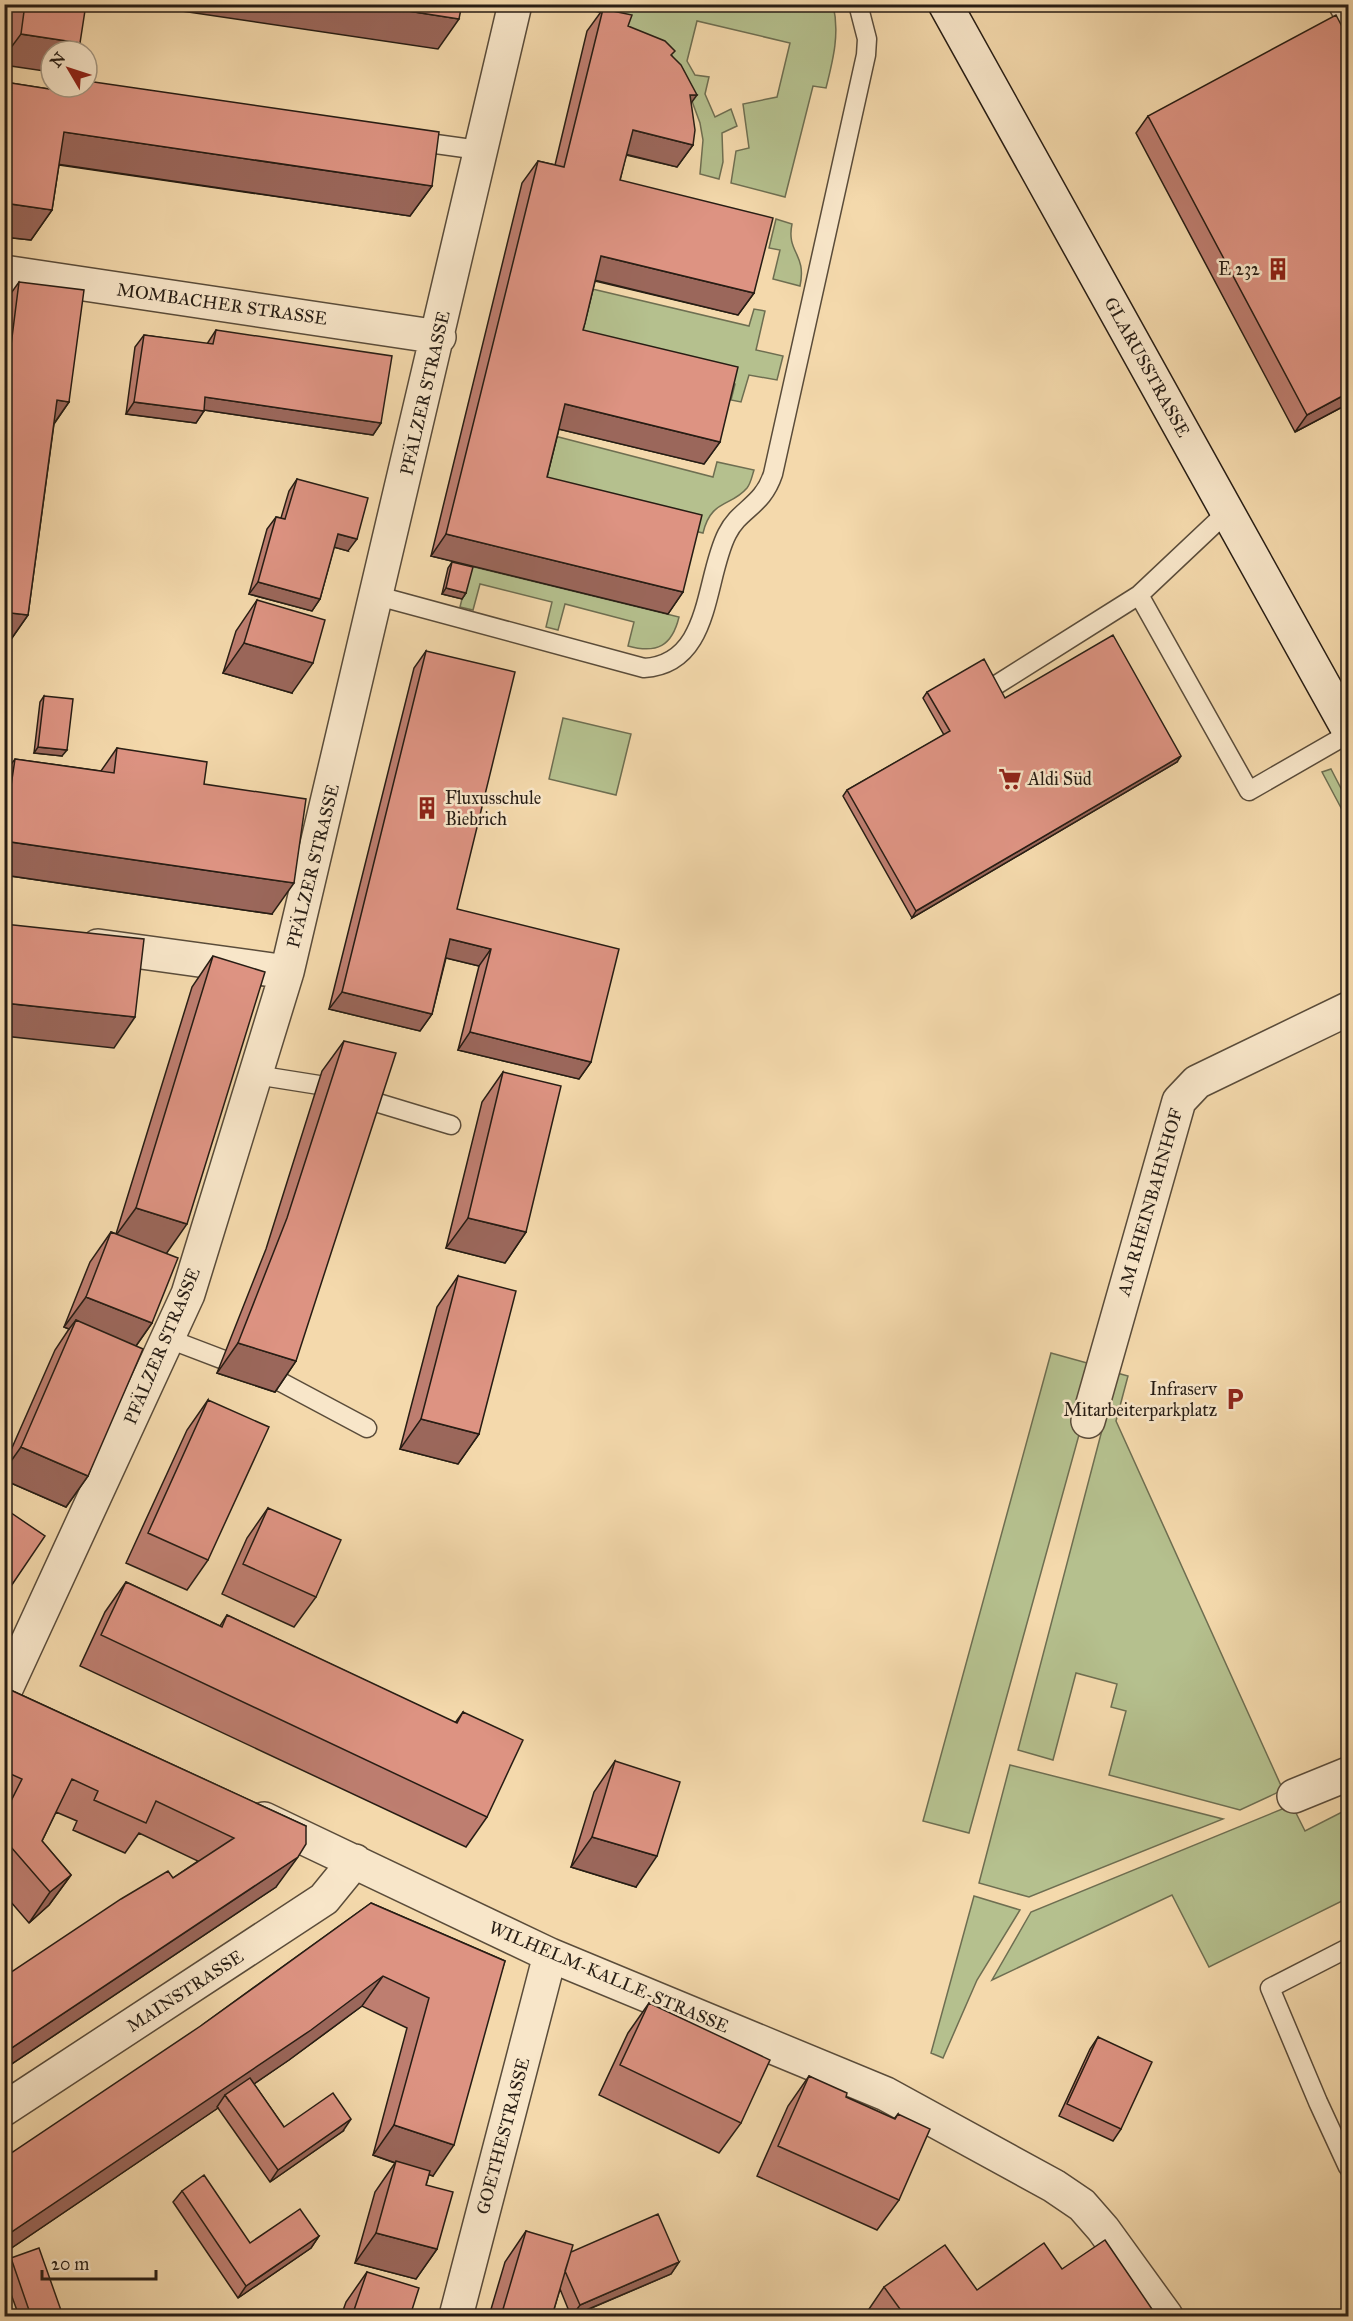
<svg xmlns="http://www.w3.org/2000/svg" width="1353" height="2321" viewBox="0 0 1353 2321" font-family="'IM FELL Great Primer',serif">
<style>
.green{fill:#b5c08e;stroke:#6e6e51;stroke-width:1.5}
.lines{fill:none;stroke-linecap:round;stroke-linejoin:round}
.lane-casing{stroke:#5a4c3a;stroke-width:21}
.street-casing{stroke:#5a4c3a;stroke-width:36}
.secondary-casing{stroke:#271d14;stroke-width:36}
.lane{stroke:#f8e6c9;stroke-width:18}
.street{stroke:#f8e6c9;stroke-width:33}
.secondary{stroke:#f8e6c9;stroke-width:33}
.wall{fill:#be7e70;stroke:#271d14;stroke-width:1.5}
.shaded-wall{fill:#9b675b;stroke:#271d14;stroke-width:1.5}
.building{fill:#dd9382;stroke:#271d14;stroke-width:1.5}
.labels{text-anchor:middle;stroke-width:5;stroke-linejoin:round;paint-order:stroke}
.poi-label{font-size:18px;fill:#271d14;stroke:#f8e6c9;text-anchor:end}
.street-label{font-size:18px;fill:#271d14;stroke:#f8e6c9}
</style>
<rect width="100%" height="100%" fill="#f4d9ac"/>
<filter id="stains"><feTurbulence type="fractalNoise" baseFrequency=".00333" numOctaves="4"/><feColorMatrix values="0 0 0 0 .2 0 0 0 0 .09 0 0 0 0 .02 0 0 0 .5 -.17"/></filter>
<radialGradient id="worn" r=".72"><stop offset=".6" stop-color="#630" stop-opacity="0"/><stop offset="1" stop-color="#630" stop-opacity=".3"/></radialGradient>
<path class="green" d="M572,5h261c7,28 0,55 -7,83l-13,-2 -28,111 -54,-14 5,-32 13,-3 -6,-44 34,-7 13,-54 -93,-22 -10,40 8,14 14,2 -4,17 10,23 16,-8 6,17 -15,7 1,29 -4,17 -19,-5 3,-34 -3,-17 -11,-30 -55,-52 -10,-22z
M776,219l16,5c-6,29 15,29 8,62l-27,-7 7,-29 -11,-2z
M584,287l165,39 5,-17 11,2 -9,39 27,6 -6,24 -28,-5 -8,27 -10,-2 4,-16 -166,-39z
M547,434l166,43 4,-15 37,8c-2,6 -3,13 -7,18 -16,19 -36,11 -44,45l-170,-40z
M470,566l209,51c-7,29 -22,37 -51,29l6,-24 -69,-18 -7,26 -12,-3 6,-25 -72,-18 -7,26 -13,-3z
M563,718l68,16 -15,61 -67,-16z
M1331,769l17,33v19l-26,-49z
M1051,1353l47,13 -129,467 -46,-12z
M1117,1373l11,3 -12,45 167,369 -43,20 -131,-35 17,-64 -15,-4 6,-23 -41,-11 -23,87 -35,-10z
M1010,1765l213,54 -194,78 -50,-14z
M1292,1805l13,26 43,-22v89l-139,69 -37,-72 -180,85 39,-68z
M974,1896l46,14 -43,70 -34,78 -12,-5z"/>
<g class="lines">
<g class="lane-casing">
<path id="lane" d="M1337,4l11,20
M414,141l65,9
M1227,512l-88,83 110,196 99,-57
M378,596l266,72c68,-4 60,-89 83,-134 13,-26 35,-27 46,-60l93,-419 1,-16 -9,-35
M993,687l146,-92
M256,1075l63,10 132,40
M169,1339l110,42 88,47
M1348,1948l-78,40 48,114 30,65"/>
</g>
<g class="street-casing">
<path id="street" d="M4,272l435,65
M98,946l189,26
M1088,1421l91,-320 18,-19 151,-73
M4,1693l184,-399 99,-322 228,-968
M1294,1796l54,-22
M264,1819l286,136 336,139 168,92 28,19 21,24 63,87
M4,2109l320,-210 31,-38
M456,2316l94,-361"/>
</g>
<g class="secondary-casing">
<path id="secondary" d="M945,4l403,725"/>
</g>
<use href="#lane" class="lane"/>
<use href="#street" class="street"/>
<use href="#secondary" class="secondary"/>
</g>
<path class="wall" d="M8,4h78l-82,61v-35z
M603,9l69,47 19,47 2,42 -16,22 -51,-12 -6,25 134,113 -16,22 -143,-34 -12,49 137,112 -16,22 -145,-35 -12,48 136,115 -15,22 -237,-58 91,-373 16,-22 17,4 32,-134z
M11,83l38,6 2,-3 36,1 345,99 -22,30 -351,-51 -7,45 -21,30 -27,-3v-145z
M1148,116l200,288 -53,28 -159,-299z
M19,282l50,120 -15,22 -26,191 -21,30 -3,21v-363z
M216,330l165,93 -8,12 -169,-25 -8,13 -70,-9 9,-67 9,-12 63,9z
M297,479l51,72 -14,-4 -14,52 -8,12 -63,-17 18,-65 9,-12 5,1 8,-27z
M452,562l14,31 -4,6 -20,-5 6,-26z
M257,600l35,93 -69,-20 13,-42z
M426,651l31,258 134,153 -12,17 -121,-29 21,-84 -33,-8 -14,56 -12,17 -91,-22 85,-341z
M927,692l78,6 172,64 -265,156 -69,-122 4,-6 97,-55 -21,-37z
M44,696l18,60 -28,-3 6,-51z
M117,748l87,36 68,130 -268,-39v-101l11,-15 86,12z
M213,956l-47,297 -14,70 -16,23 -48,130 -22,31 -62,-27v-14l51,-116 14,-21 -5,-2 26,-65 21,-30 5,2 76,-247z
M344,1041l-48,320 -21,31 -58,-19 49,-124 56,-178z
M503,1072l23,160 -21,31 -59,-15 36,-146z
M458,1276l21,158 -21,30 -58,-15 37,-142z
M208,1400v160l-21,30 -61,-27 61,-133z
M268,1508l48,89 -22,30 -72,-33 25,-56z
M126,1582l94,44 7,-11 228,108 8,-11 24,105 -21,30 -386,-181 25,-54z
M4,1687l302,139 -30,61 -272,182v-92l169,-99 25,-17 -59,-28 -14,20 -52,-23 4,-9 -21,-9 -14,29 29,34 -22,30 -20,18 -25,-29z
M615,1761l21,126 -65,-20 23,-75z
M371,1903l134,58 -72,215 -4,-2 -3,11 11,64 -21,30 -61,-16 20,-71 20,-29 -22,-8 34,-127 -45,-22 -73,54 -35,24 30,43 59,4 -73,51 -52,-74 -214,145 198,-228z
M649,2003l92,120 -22,30 -120,-58 29,-62z
M1098,2037l23,92 -8,12 -54,-25 31,-67z
M809,2076l37,21 48,22 4,-5 1,86 -22,30 -120,-54 31,-70z
M182,2191l68,52 69,-7 -8,12 -73,50 -65,-96z
M526,2231l45,21 108,10 -8,12 -98,42h-2l-11,-27 -8,27h-63l16,-54z
M11,2258l52,58h-44l-15,-41v-8z
M1062,2269l92,43 -3,4h-277l-5,-7 15,-22 93,3z
M367,2272l43,44h-69l5,-14z"/>
<path class="shaded-wall" d="M134,4h229l96,15 -21,30z
M21,34l59,9 -6,8h-23v21l-47,-7v-8z
M690,95h7l-16,22z
M633,130l60,15 -16,22 -60,-15z
M64,132l368,54 -22,30 -367,-54z
M4,203l48,7 -21,30 -27,-3z
M601,256l153,37 -16,22 -152,-37z
M1348,393v11l-53,28 12,-17z
M205,397l176,26 -8,12 -176,-26z
M57,400l12,2 -21,30z
M134,402l70,9 -8,12 -70,-9z
M565,404l155,38 -16,22 -154,-37z
M338,534l19,5 -9,12 -18,-5z
M446,534l237,58 -15,22 -237,-58z
M258,582l62,17 -8,12 -63,-17z
M446,588l20,5 -4,6 -20,-5z
M11,613l17,2 -21,30z
M244,643l69,20 -21,30 -69,-20z
M38,747l29,3 -5,6 -28,-3z
M1181,756l-4,6 -265,156 4,-7z
M4,841l290,42 -22,31 -268,-39z
M450,939l41,10 -12,17 -41,-10z
M342,992l90,22 -12,17 -91,-22z
M4,1003l131,14 -21,31 -110,-12z
M470,1032l121,30 -12,17 -121,-29z
M136,1208l51,16 -21,30 -52,-16z
M468,1218l58,14 -21,31 -59,-15z
M86,1297l66,26 -21,30 -55,-33 -7,9 -5,-2z
M238,1343l58,18 -21,31 -58,-19z
M421,1419l58,15 -21,30 -58,-15z
M21,1447l67,29 -22,31 -62,-27v-9z
M592,1837l65,19 -21,31 -65,-20z
M298,1857l-22,30 -272,182v-16z
M71,1875l-22,30 -20,18 21,-31z
M383,1976l-21,30 -73,54 -60,41 -4,-6 -8,12 1,1 -214,145v-16z
M351,2119l-8,12 -73,51 8,-12z
M394,2125l60,20 -21,31 -60,-21z
M376,2233l61,16 -21,30 -61,-16z
M319,2236l-8,12 -73,50 8,-12z
M679,2262l-8,12 -99,42 8,-11z"/>
<path class="building" d="M25,4h61l-6,39 -59,-9z
M363,4h99l-3,15z
M603,9l29,6 -4,11 37,15 10,10 -4,4 10,10 16,30h-7l5,35 -2,15 -60,-15 -13,50 153,38 -19,75 -153,-37 -16,67 -2,7 155,37 -18,75 -155,-38 -18,73 155,38 -19,77 -237,-58 92,-373 26,6z
M1336,15l12,23v355l-41,22 -159,-299z
M87,81l352,51 -7,54 -368,-54 -12,78 -48,-7v-77l7,-43 44,7 1,-3h31z
M19,282l65,8 -15,112 -12,-2 -29,215 -17,-2 -7,53v-289h3z
M216,330l176,26 -11,67 -176,-26 -1,14 -70,-9 10,-67 69,9z
M297,479l71,19 -11,41 -19,-5 -18,65 -62,-17 18,-65 9,2z
M452,562l21,5 -7,26 -20,-5z
M257,600l68,20 -12,43 -69,-20z
M1113,635l68,121 -265,155 -69,-121 103,-59 -23,-39 57,-33 21,39z
M426,651l89,21 -58,237 162,40 -28,113 -121,-30 21,-83 -41,-10 -18,75 -90,-22z
M44,696l29,3 -6,51 -29,-3z
M117,748l90,14 -3,22 102,15 -12,84 -290,-42v-8l11,-74 99,14z
M4,924l140,15 -9,78 -131,-14z
M213,956l52,16 -78,252 -51,-16z
M344,1041l52,12 -100,308 -58,-18 49,-125z
M503,1072l58,14 -35,146 -58,-14z
M111,1232l67,26 -26,65 -66,-26z
M458,1276l58,15 -37,143 -58,-15z
M76,1320l67,29 -55,127 -67,-29z
M208,1400l61,27 -61,133 -60,-27z
M4,1508l41,28 -38,56 -3,-1z
M268,1508l73,32 -25,57 -73,-33z
M126,1582l96,45 5,-12 230,108 6,-11 60,28 -36,77 -386,-182z
M4,1687l302,139v18l-8,13 -294,196v-76l117,-78 47,-28 5,7 61,-40 -78,-37 -10,22 -52,-23 4,-9 -26,-12 -30,62 29,34 -21,17 -46,-53v-24l18,-36 -18,-8z
M615,1761l65,21 -23,74 -65,-19z
M371,1903l134,58 -51,184 -60,-20 35,-127 -46,-22 -72,54 -307,207v-79l198,-133z
M649,2003l121,57 -29,63 -121,-58z
M1098,2037l54,25 -31,67 -54,-25z
M809,2076l38,17 -1,4 49,22 3,-5 32,15 -31,71 -121,-54z
M250,2078l34,49 49,-34 18,26 -73,51 -53,-75z
M396,2161l34,10 -4,14 27,7 -16,57 -61,-16z
M204,2175l46,68 50,-34 19,27 -73,50 -64,-95z
M658,2214l21,48 -99,43 -15,-34 6,-19z
M526,2231l47,14 -21,71h-51z
M1105,2240l49,72 -6,4h-243l-21,-29 61,-42 32,45 67,-47 18,26z
M39,2248l24,68h-32l-20,-58z
M367,2272l52,16 -9,28h-58z"/>
<defs>
<g id="building-bare" transform="scale(1.8)"><path d="M-4-6H4V6H1V3H-1V6H-4ZM-2.5-4.3h1.7v1.8h-1.7ZM.8-4.3h1.7v1.8H.8ZM-2.5-1h1.7V.8h-1.7ZM.8-1h1.7V.8H.8Z" fill="#8f2418" stroke="#f8e6c9" stroke-width="2.5" paint-order="stroke"/></g>
<g id="supermarket-bare" transform="scale(1.8)"><path d="M-6-5.5h2.5l.6 2H6L4.5 2H-2.5L-4.4-4H-6ZM-1.5 3.2a1.3 1.3 0 1 0 .1 0ZM3 3.2a1.3 1.3 0 1 0 .1 0Z" fill="#8f2418" stroke="#f8e6c9" stroke-width="2.5" paint-order="stroke"/></g>
<g id="parking-bare" transform="scale(1.8)"><path d="M-3.5-5.5H1a3.5 3.5 0 0 1 0 7H-1V5.5H-3.5ZM-1-3.4V-.6H.8a1.4 1.4 0 0 0 0-2.8Z" fill="#8f2418" stroke="#f8e6c9" stroke-width="2.5" paint-order="stroke"/></g>
</defs>
<g fill-rule="evenodd">
<use href="#building-bare" x="1278" y="269"/>
<use href="#supermarket-bare" x="1010" y="779"/>
<use href="#building-bare" x="427" y="808"/>
<use href="#parking-bare" x="1235" y="1399"/>
</g>
<g class="labels">
<g class="poi-label">
<text x="1260" y="275">E 232</text>
<text x="1028" y="785" text-anchor="start">Aldi Süd</text>
<text x="445" y="804" text-anchor="start">Fluxusschule<tspan x="445" dy="21">Biebrich</tspan></text>
<text x="1217" y="1395">Infraserv<tspan x="1217" dy="21">Mitarbeiterparkplatz</tspan></text>
</g>
<g class="street-label">
<text transform="translate(222 304) rotate(8)" y="6">MOMBACHER STRASSE</text>
<text transform="translate(1147 367) rotate(61)" y="6">GLARUSSTRASSE</text>
<text transform="translate(425 393) rotate(-77)" y="6">PFÄLZER STRASSE</text>
<text transform="translate(313 866) rotate(-76)" y="6">PFÄLZER STRASSE</text>
<text transform="translate(1150 1202) rotate(-74)" y="6">AM RHEINBAHNHOF</text>
<text transform="translate(162 1346) rotate(-67)" y="6">PFÄLZER STRASSE</text>
<text transform="translate(609 1977) rotate(23)" y="6">WILHELM-KALLE-STRASSE</text>
<text transform="translate(185 1991) rotate(-33)" y="6">MAINSTRASSE</text>
<text transform="translate(503 2136) rotate(-75)" y="6">GOETHESTRASSE</text>
</g>
</g>
<rect width="1353" height="2321" fill="none" stroke="#f4d9ac" stroke-width="24"/>
<rect x="6" y="6" width="1341" height="2309" fill="none" stroke="#271d14" stroke-width="3"/>
<rect x="12" y="12" width="1329" height="2297" fill="none" stroke="#271d14" stroke-width="1.5"/>
<g transform="translate(69 69) rotate(309)"><circle r="28" fill="#f8e6c9" stroke="#a49681" stroke-width="1.5"/>
<path d="M0-4.5L10 22L0 15L-10 22Z" fill="#8f2418"/>
<text y="-9" font-size="16" font-weight="bold" text-anchor="middle" fill="#271d14">N</text>
</g>
<path d="M42 2270v9h114v-9" fill="none" stroke="#271d14" stroke-width="3"/>
<text x="51" y="2270" font-size="18" fill="#271d14" stroke="#f8e6c9" stroke-width="4.5" paint-order="stroke">20 m</text>
<rect width="100%" height="100%" filter="url(#stains)"/>
<rect width="100%" height="100%" fill="url(#worn)"/>
</svg>
